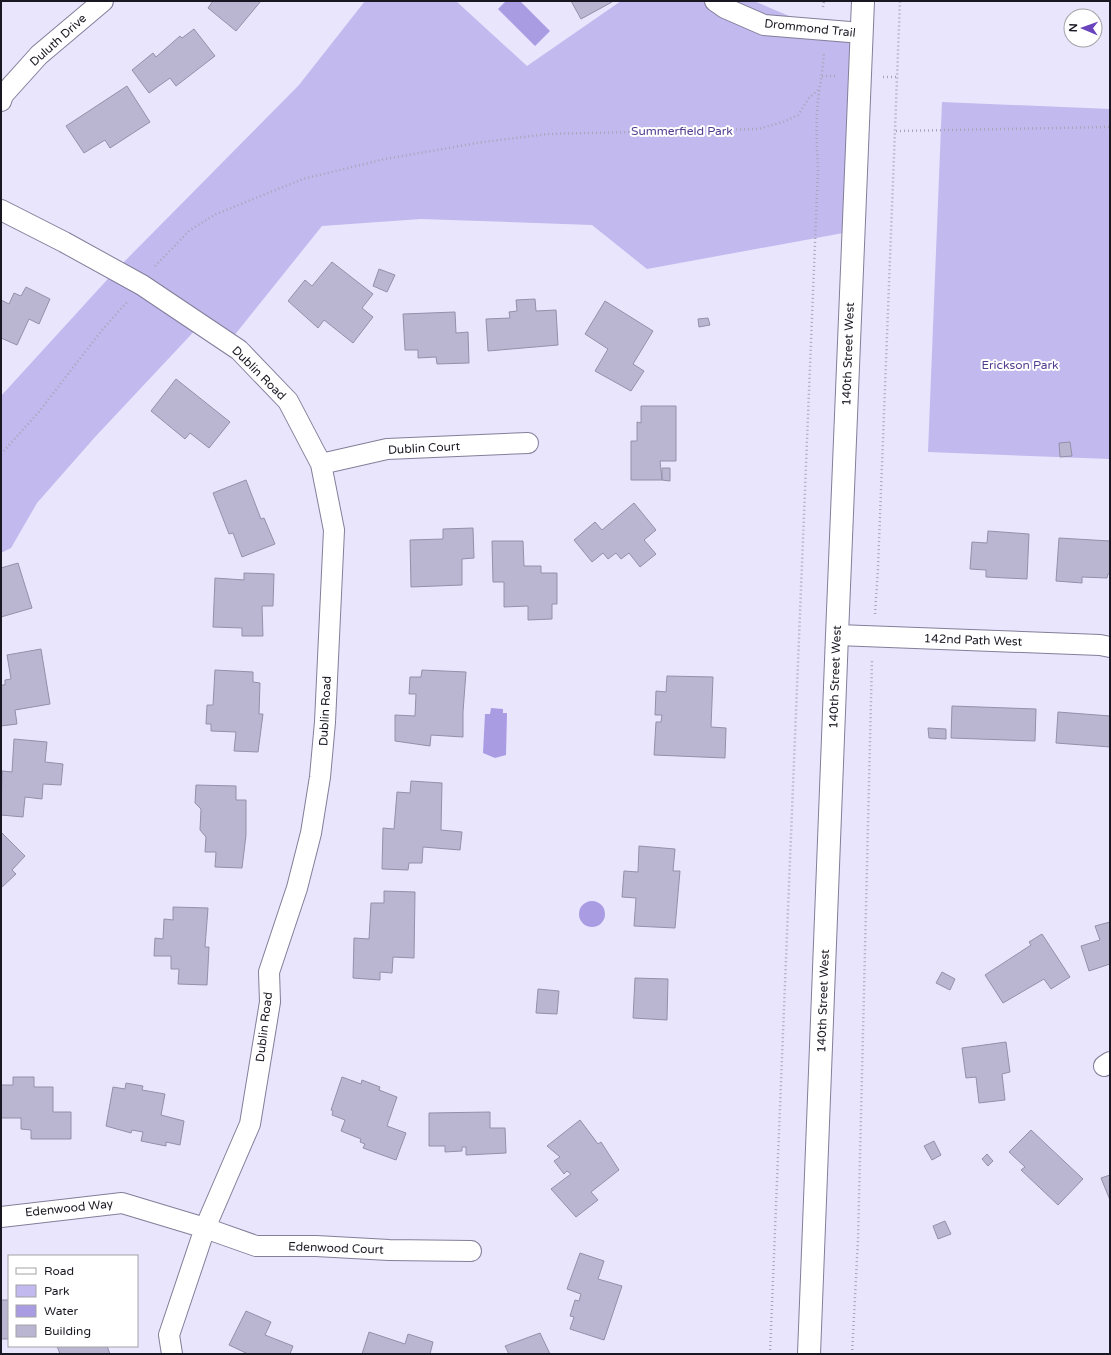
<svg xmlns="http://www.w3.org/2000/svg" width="1111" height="1355" viewBox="0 0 1111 1355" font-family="'Varela Round',sans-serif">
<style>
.green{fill:#c2b9ee}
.water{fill:#aa9ce3}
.building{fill:#bab6d2;stroke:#9490ab}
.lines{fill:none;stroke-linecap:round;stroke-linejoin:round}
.street-casing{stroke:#837e99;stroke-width:22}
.secondary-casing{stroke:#837e99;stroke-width:24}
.path{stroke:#a8a5b8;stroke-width:2.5;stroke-dasharray:1 3;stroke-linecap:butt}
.street{stroke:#fff;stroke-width:20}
.secondary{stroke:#fff;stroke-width:22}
.labels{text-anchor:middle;stroke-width:4;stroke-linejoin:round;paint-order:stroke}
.street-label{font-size:12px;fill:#191822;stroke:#fff}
.park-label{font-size:12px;fill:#543d90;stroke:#fff}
</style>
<rect width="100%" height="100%" fill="#e9e5fd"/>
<path class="green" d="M365,1h91l71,65 94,-65h133l68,29 40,3 -8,198 -207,38 -55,-44 -171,-6 -99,7 -93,116 -28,-18 -106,113 -58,66 -26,45 -10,5v-157l115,-126 183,-185z
M942,102l168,7v350l-182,-7z"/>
<path class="water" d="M506,1h14l30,30 -15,15 -37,-37z
M491,708l12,1v4h4l-1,42 -11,3 -12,-5 2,-39h5z
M579 914a13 13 0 1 1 26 0a13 13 0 1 1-26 0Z"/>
<path class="building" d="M213,1h48l-25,30 -28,-23z
M571,1h40l1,1 -31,17z
M194,29l21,27 -39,30 -6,-8 -21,15 -17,-23 21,-17 3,4 24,-21 2,2z
M127,86l23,36 -40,26 -5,-8 -21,13 -18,-27z
M332,262l41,32 -11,14 11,9 -20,26 -29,-23 -6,8 -30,-27 17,-21 7,6z
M379,269l16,6 -8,17 -14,-6z
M26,287l24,12 -11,25 -10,-5 -12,26 -16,-7v-38l8,4 5,-11 7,3z
M535,299l1,12 20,-1 2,35 -70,6 -2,-32 24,-1 -1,-6 8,-1 -1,-11z
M605,301l48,30 -20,33 11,7 -13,20 -36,-20 13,-22 -23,-15z
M455,312l1,21 12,-1 1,31 -32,1 -1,-7 -18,1v-8h-13l-2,-36z
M708,318l2,7 -11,2 -1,-8z
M176,379l54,43 -21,26 -19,-15 -5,6 -34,-28z
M641,406h35v55h-16l2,19h-31v-39h6v-19l4,1z
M1070,442l2,14 -12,1 -1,-14z
M662,468h8v13l-8,-1z
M246,480l15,39 3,-1 11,26 -33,13 -9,-24 -4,1 -16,-41z
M634,503l22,27 -12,10 12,14 -16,13 -11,-14 -8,6 -5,-6 -8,6 -5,-6 -11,9 -18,-22 21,-18 7,8z
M473,528l1,30 -12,1v26l-51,2 -1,-47 33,-1v-10z
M988,531l41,3 -2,45 -41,-2v-7l-16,-1 2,-27 15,1z
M1059,538l51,3v33h-2l-1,4 -25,-1v6l-26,-2z
M492,541h31l1,25h17v7h16v31h-5v15l-24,1v-14l-24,1v-25h-11z
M18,563l14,45 -31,9v-49z
M244,573l30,1 -1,32h-11l1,30h-21v-8l-29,-1 2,-49 29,2z
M41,649l9,55 -35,6 2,14 -16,2v-41h4v-5l6,-1 -4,-24z
M215,670l38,2v10l7,1 -1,31h4l-5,38 -24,-1 2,-19 -25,-1v-7h-5l1,-19h6z
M422,670l44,2 -3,40v25l-32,-2 -1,11 -35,-5v-26l20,1 1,-22h-7l1,-17h11z
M667,676l46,1 -2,50 15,1 -1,30 -71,-3 2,-33h5l1,-7h-7l1,-24 10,1z
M952,706l84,3 -1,32 -84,-3z
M1058,712l52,4v31l-54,-4z
M928,728l18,1v10l-17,-1z
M14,739l33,3 -2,20 18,2 -2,21 -18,-1 -1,15 -17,-2 -2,20 -22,-2 1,-44 10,1z
M411,781l31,2 -1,47 21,2 -2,18 -37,-3 -1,16h-13l-1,7 -26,-1 1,-41 11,1 3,-37 13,1z
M196,785l40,1v14h10v35l-4,33 -27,-1 1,-15h-11l1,-15 -6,-7 1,-21 -6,-6z
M1,832l24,24 -13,14 4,4 -15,14z
M639,846l36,3 -2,22h7l-5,57 -41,-2 2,-28 -14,-1 2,-26 14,1z
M384,891l31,1 -1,66 -21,-1 -1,16 -12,-1v8l-27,-2 1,-40 15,1 2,-36h13z
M173,907l35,1 -3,39h4l-2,38 -29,-1 1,-15h-8v-13h-17l1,-18 8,1 1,-20 9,1z
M1110,922v42l-21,7 -8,-25 19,-6 -5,-14z
M1042,934l28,43 -19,12 -7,-10 -41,24 -18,-28 46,-30 -2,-3z
M942,972l13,7 -5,11 -14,-7z
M635,978l33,1 -1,41 -34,-2z
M538,989l21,2 -2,23 -21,-1z
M1006,1042l4,30 -8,2 3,26 -26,3 -3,-26 -10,1 -4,-30z
M13,1077h21v10h19v25h18v27h-40v-9l-10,-1v-11h-20v-33h12z
M342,1077l19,7 1,-4 18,7 -1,3 18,7 -10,29 19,7 -10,27 -33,-12 2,-4 -5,-2 1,-3 -20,-8 4,-11 -13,-5 1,-4 -2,-1z
M126,1083l17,3 -1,4 23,4 -4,21 23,6 -4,24 -14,-3v4l-25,-5 2,-9 -11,-2 -1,3 -25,-7 7,-39 12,2z
M490,1112v16h15l1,25 -40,2v-8h-4v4l-17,1v-6h-16v-33z
M580,1120l18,24 3,-2 18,28 -28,22 7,8 -22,17 -25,-28 20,-15 -4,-3 -3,3 -10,-13 6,-4 -13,-11z
M1031,1130l52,49 -25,26 -37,-35 4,-3 -16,-15z
M934,1141l7,14 -9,5 -8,-14z
M987,1154l6,7 -5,5 -6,-7z
M1110,1175v25l-9,-22z
M945,1221l6,13 -13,5 -5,-13z
M580,1253l24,8 -6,18 24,7 -18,54 -34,-11 4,-12 -4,-1 5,-16 4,1 2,-7 -14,-5z
M1,1300h8v39h-8z
M246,1311l25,11 -6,13 28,11 -3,8h-42l-19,-9z
M369,1332l36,12 3,-10 25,8 -3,12h-68z
M540,1333l10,21h-41l-4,-8z
M57,1346h50l3,8h-50z"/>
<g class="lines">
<g class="street-casing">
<path id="street" d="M715,1l10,7 39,17 98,8
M1,101l2,-6 36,-40 64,-54
M1,210l63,32 78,43 97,65 49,51 33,63 13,66 -9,192 -5,55 -9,56 -14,55 -28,84 1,30 -20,122 -45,104 -36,107 3,19
M321,464l66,-15 141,-6
M837,635l263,10 10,2
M1104,1066l6,-4
M1,1217l121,-14 83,25 51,18h60l73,4 82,1"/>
</g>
<g class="secondary-casing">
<path id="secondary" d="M809,1354l28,-719 26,-634"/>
</g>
<path class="path" d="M823,7l1,-6
M822,76h16
M883,77h15
M896,131l214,-4
M155,266l35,-36 26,-16 87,-35 82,-20 98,-17 65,-8 210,-5 25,-7 15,-7 11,-17 9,-8
M1,454l37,-41 64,-83 25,-28
M875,614l3,-46 22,-567
M770,1354l48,-1185c-1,-18 -2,-37 -1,-56 1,-21 6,-40 7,-61
M852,1354l6,-114 14,-581"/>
<use href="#street" class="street"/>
<use href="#secondary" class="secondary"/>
</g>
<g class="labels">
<g class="street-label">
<text transform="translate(810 28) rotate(6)" y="4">Drommond Trail</text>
<text transform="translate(58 40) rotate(-42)" y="4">Duluth Drive</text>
<text transform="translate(848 354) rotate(-88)" y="4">140th Street West</text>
<text transform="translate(259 373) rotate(45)" y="4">Dublin Road</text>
<text transform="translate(424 448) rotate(-3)" y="4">Dublin Court</text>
<text transform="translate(973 640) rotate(2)" y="4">142nd Path West</text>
<text transform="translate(835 677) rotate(-88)" y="4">140th Street West</text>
<text transform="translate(325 711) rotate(-87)" y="4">Dublin Road</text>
<text transform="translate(823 1001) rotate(-88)" y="4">140th Street West</text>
<text transform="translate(264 1027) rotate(-83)" y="4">Dublin Road</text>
<text transform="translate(69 1208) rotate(-6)" y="4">Edenwood Way</text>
<text transform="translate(336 1248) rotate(2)" y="4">Edenwood Court</text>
</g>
<g class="park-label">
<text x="682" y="135">Summerfield Park</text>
<text x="1020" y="369">Erickson Park</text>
</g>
</g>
<rect width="1111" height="1355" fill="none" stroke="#191822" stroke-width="4"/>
<rect x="8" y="1255" width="130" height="92" fill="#ffffff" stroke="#a3a3a7"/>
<rect x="16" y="1268" width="20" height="6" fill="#ffffff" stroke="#a3a3a7"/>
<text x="44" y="1275" font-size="12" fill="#191822">Road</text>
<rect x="16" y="1285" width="20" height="12" fill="#c2b9ee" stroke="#a3a3a7"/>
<text x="44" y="1295" font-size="12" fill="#191822">Park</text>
<rect x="16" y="1305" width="20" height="12" fill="#aa9ce3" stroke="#a3a3a7"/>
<text x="44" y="1315" font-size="12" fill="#191822">Water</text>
<rect x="16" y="1325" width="20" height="12" fill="#bab6d2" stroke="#a3a3a7"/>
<text x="44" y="1335" font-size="12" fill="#191822">Building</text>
<g transform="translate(1083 28) rotate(272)"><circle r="19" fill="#ffffff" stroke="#a3a3a7"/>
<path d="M0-3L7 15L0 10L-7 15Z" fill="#6944bc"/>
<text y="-6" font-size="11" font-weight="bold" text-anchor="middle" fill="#191822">N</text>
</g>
</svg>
